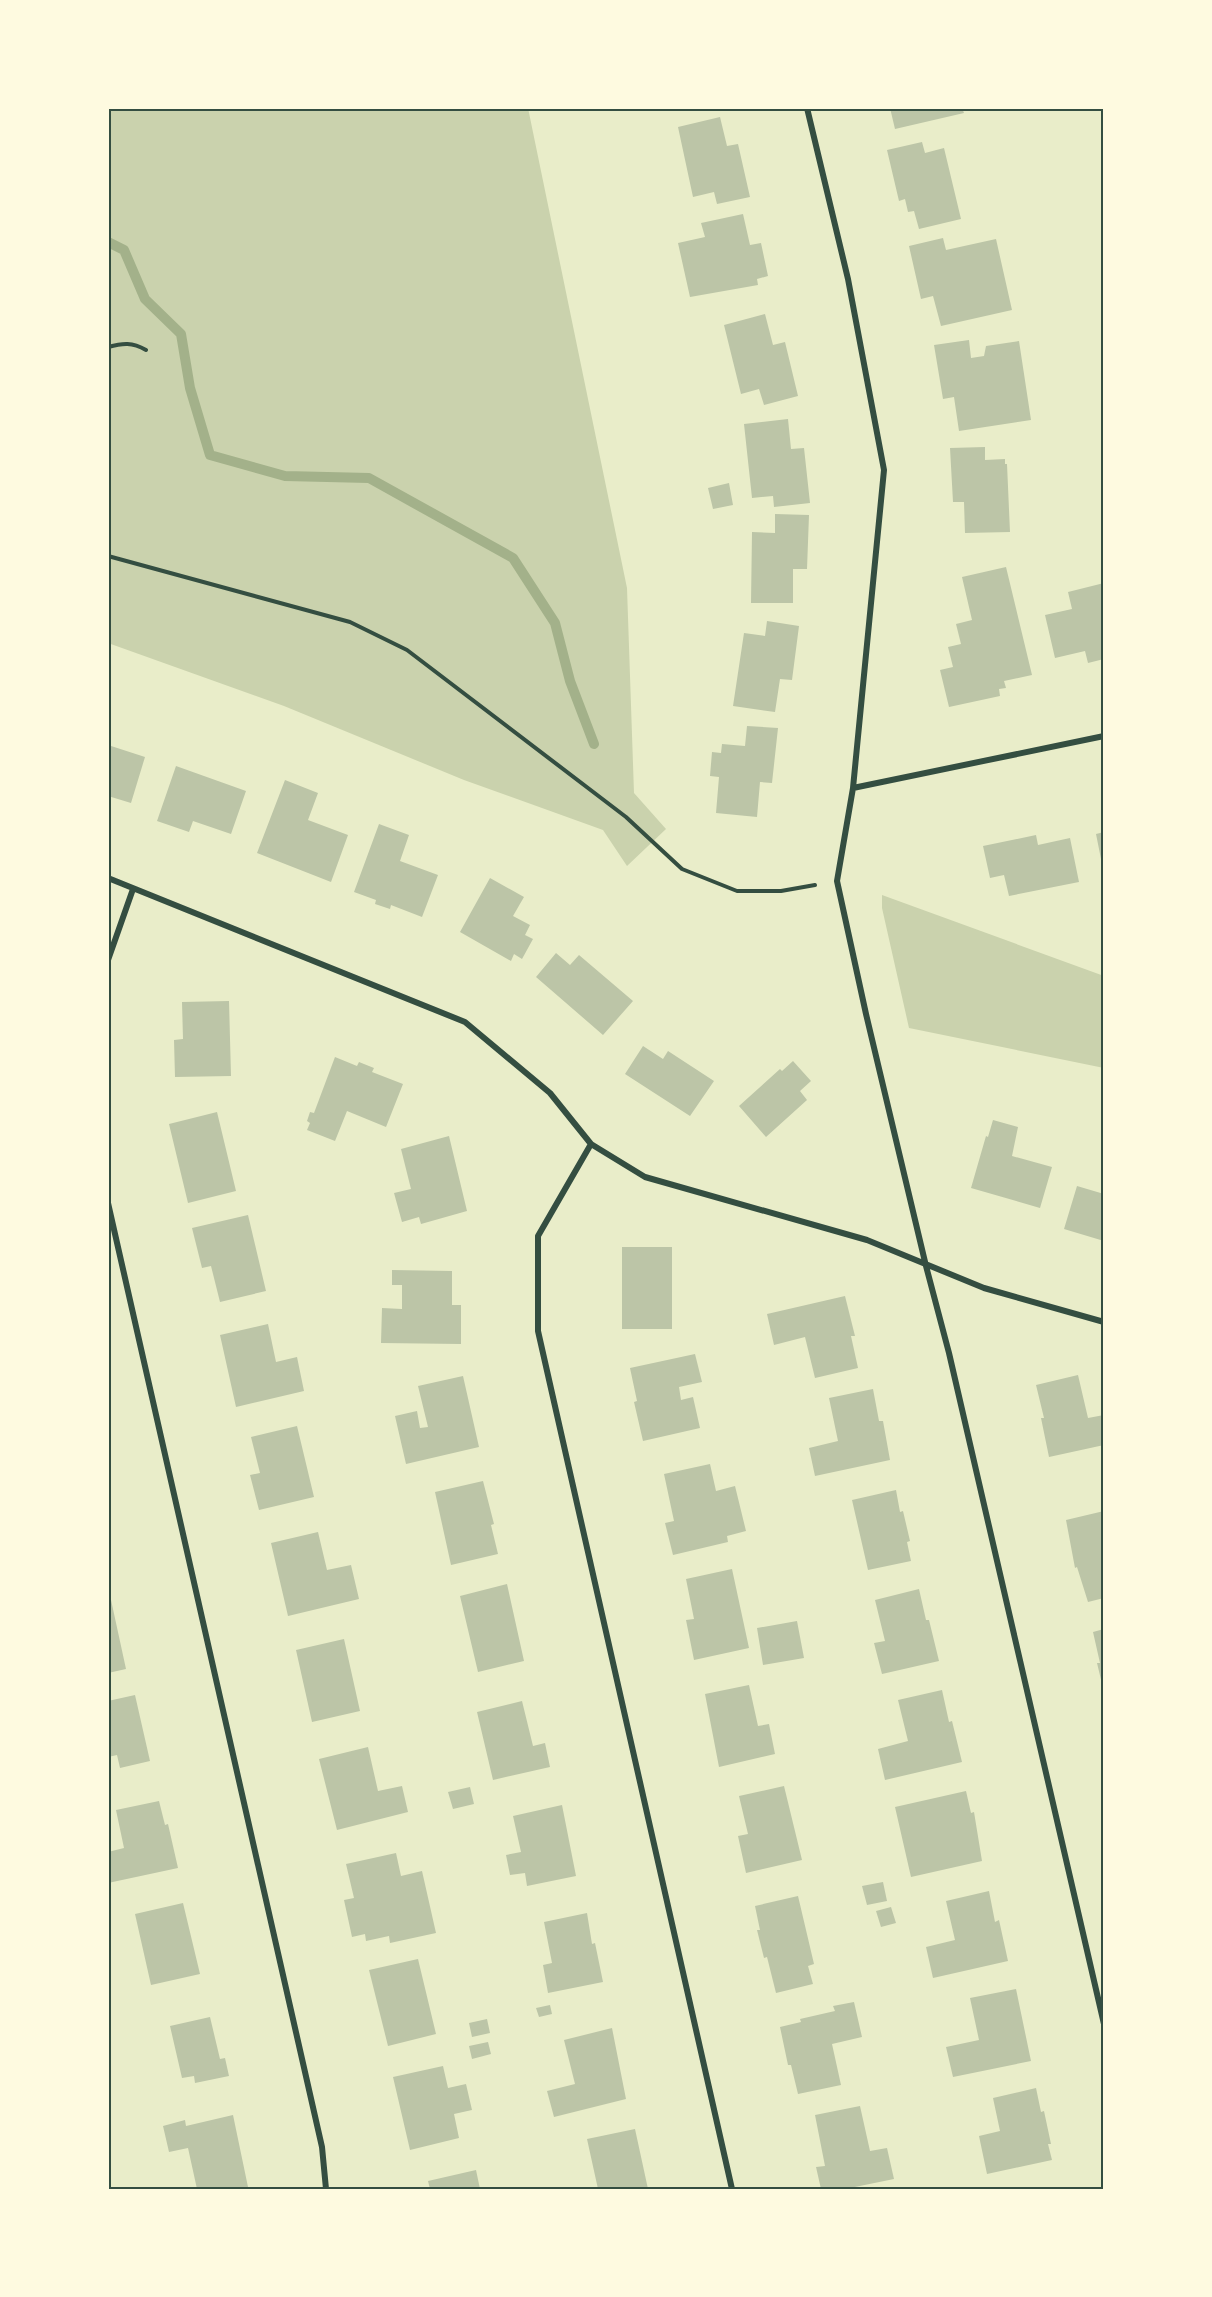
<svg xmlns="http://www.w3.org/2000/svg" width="1212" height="2297" viewBox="0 0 1212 2297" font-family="Commissioner,sans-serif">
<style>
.green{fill:#cad2ad}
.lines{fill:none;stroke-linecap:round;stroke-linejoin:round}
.stream{stroke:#a3b18a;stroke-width:10}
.building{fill:#bcc5a7}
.path{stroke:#344e41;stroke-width:4}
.minor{stroke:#344e41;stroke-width:6}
.neatline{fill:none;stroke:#344e41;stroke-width:2}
</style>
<rect width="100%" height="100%" fill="#e9edc9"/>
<path class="green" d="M108,108h420l99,480 7,205 32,36 -39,37 -24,-36 -139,-50 -180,-74 -176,-63z
M882,895l222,81v92l-195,-40 -27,-120z"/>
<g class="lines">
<path class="stream" d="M108,242l16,8 21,49 36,35 9,54 20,67 75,21 84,2 144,80 42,65 15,58 24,63"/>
</g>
<path class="building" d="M890,108h72l2,5 -69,16z
M720,117l7,29 11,-2 12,53 -33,7 -3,-12 -21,5 -15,-70z
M922,142l3,11 19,-5 17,71 -42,10 -5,-18 -6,1 -3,-13 -6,2 -12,-51z
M743,214l7,31 11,-2 7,33 -11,3 1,6 -68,12 -12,-54 27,-6 -4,-14z
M943,238l3,12 50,-11 16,71 -71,16 -8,-30 -12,3 -12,-53z
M765,314l8,31 12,-3 13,54 -34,9 -5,-16 -18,5 -17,-69z
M969,340l2,18 13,-2 2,-10 33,-5 12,79 -72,11 -5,-34 -11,2 -9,-54z
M788,419l3,30 13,-1 6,55 -36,4 -1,-11 -21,2 -8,-74z
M985,447v13l20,-1v5h2l3,68 -45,1 -1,-31h-11l-3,-54z
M729,483l4,22 -20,4 -5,-21z
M775,514l34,1 -2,54h-14v34h-42l1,-71 23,1z
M1006,567l26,108 -28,6 2,7 -7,1 1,7 -51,11 -9,-37 13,-3 -5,-20 13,-3 -5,-20 16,-4 -10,-43z
M1104,583v76l-16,4 -3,-12 -30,7 -10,-43 27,-6 -4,-17z
M767,621l32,5 -7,54 -12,-1 -5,33 -42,-6 11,-73 21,3z
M747,726l31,2 -6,55 -12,-1 -3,35 -41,-4 3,-36 -9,-1 2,-24 9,1 1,-9 23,2z
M108,745l37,12 -14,46 -23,-7z
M176,766l70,25 -15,43 -38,-13 -4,11 -32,-11z
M285,780l33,13 -10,27 40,15 -17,47 -74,-29z
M379,824l30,11 -9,26 38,14 -16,42 -31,-12 -1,4 -15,-5 1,-4 -22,-8z
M1104,832v37h-1l-7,-35z
M1036,835l2,10 32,-7 9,44 -70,14 -5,-21 -14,3 -7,-32z
M490,878l34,19 -11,19 17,9 -5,10 8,4 -11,20 -8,-5 -3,7 -51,-29z
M556,953l14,12 9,-10 54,46 -30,34 -67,-58z
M229,1001l2,75 -56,1 -1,-37 9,-1 -1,-37z
M643,1046l20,13 5,-8 46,30 -24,35 -65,-42z
M335,1057l22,9 2,-4 15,6 -2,4 31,12 -17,43 -39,-16 -12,30 -28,-11 3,-7 -3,-2 3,-9 4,1z
M793,1061l18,20 -11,10 7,9 -41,37 -27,-31 41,-37 2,2z
M217,1112l19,79 -48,12 -19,-79z
M993,1120l25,7 -6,29 40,11 -12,41 -69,-20 15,-52 2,1z
M449,1136l18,75 -46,13 -2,-7 -17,5 -8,-29 17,-4 -10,-40z
M1077,1186l27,8v47l-40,-12z
M248,1215l18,76 -46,11 -9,-36 -9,2 -10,-40z
M622,1247h50v82h-50z
M392,1270l60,1v34h9v39l-80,-1 1,-35 20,1v-24h-10z
M845,1296l10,40h-4l7,32 -43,10 -10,-41 -31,8 -7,-31z
M268,1324l8,38 21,-5 7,34 -68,16 -16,-72z
M695,1354l7,28 -23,5 2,13 12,-3 7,31 -57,13 -9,-39 3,-1 -7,-33z
M1078,1375l10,43 16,-3v30l-55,12 -8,-39h3l-8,-33z
M463,1376l16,71 -73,17 -11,-48 22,-5 3,17 8,-1 -10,-41z
M873,1389l6,32h4l7,39 -75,16 -6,-28 29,-7 -9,-43z
M297,1426l17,71 -55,13 -9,-35 10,-2 -9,-36z
M710,1464l6,27 19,-5 11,45 -19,5 1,6 -55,13 -8,-32 9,-2 -10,-47z
M483,1481l11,43 -3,1 7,29 -47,11 -16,-73z
M896,1490l4,22 3,-1 7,30 -3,1 4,19 -43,9 -16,-70z
M1104,1511v87l-16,4 -11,-35 -2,1 -9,-48z
M318,1532l9,38 24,-5 8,34 -71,17 -17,-73z
M732,1569l17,79 -55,12 -8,-40 8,-1 -8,-40z
M507,1584l17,77 -46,11 -18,-76z
M108,1586l18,83 -18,4z
M919,1589l7,31h3l10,41 -57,13 -8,-31 11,-2 -10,-41z
M797,1621l7,37 -41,7 -6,-37z
M1104,1629v58l-1,1 -6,-25h3l-7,-31z
M344,1639l16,72 -48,11 -16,-72z
M749,1685l9,41 11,-2 6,30 -56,13 -14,-73z
M942,1690l7,32 3,-1 10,41 -77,18 -7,-31 30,-8 -10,-41z
M135,1695l15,66 -30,7 -3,-13 -9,2v-56z
M522,1701l11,45 12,-3 5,24 -57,13 -16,-68z
M368,1747l10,44 24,-5 6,26 -71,18 -18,-71z
M784,1786l18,74 -56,13 -8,-37 10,-2 -9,-38z
M470,1787l4,17 -21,5 -5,-17z
M966,1791l5,22 3,-1 8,49 -71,16 -16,-70z
M159,1801l6,24 3,-1 10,44 -70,15v-31l16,-4 -8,-38z
M562,1805l14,71 -49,10 -2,-13 -15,2 -4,-20 15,-3 -8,-36z
M396,1853l5,23 21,-5 14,62 -46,10 -1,-7 -23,5 -1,-7 -13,3 -8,-37 10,-2 -8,-34z
M883,1882l4,19 -20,4 -5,-19z
M989,1891l6,31 4,-2 9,41 -75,17 -7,-31 29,-7 -9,-39z
M798,1896l16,68 -6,2 5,18 -37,9 -9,-36 -3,1 -7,-28h3l-5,-24z
M183,1903l17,71 -49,11 -16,-71z
M891,1907l5,16 -15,4 -5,-16z
M587,1913l5,31 3,-1 8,39 -55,11 -5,-28 9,-2 -8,-41z
M418,1959l18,75 -48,12 -19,-76z
M1016,1989l15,72 -78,16 -7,-30 33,-7 -9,-42z
M854,2002l8,35 -30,7 9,41 -43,9 -7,-29h-3l-8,-38 21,-5 -1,-3 35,-8 -2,-5z
M550,2005l2,9 -13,3 -3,-9z
M210,2017l10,42 5,-1 4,18 -34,7 -1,-7 -12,2 -12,-52z
M487,2019l3,14 -18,4 -3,-14z
M612,2028l14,71 -72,18 -7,-26 28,-7 -11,-44z
M488,2042l3,12 -19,5 -3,-13z
M443,2066l5,22 18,-4 6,26 -18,4 5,24 -49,12 -17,-73z
M1036,2088l5,24 3,-1 7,33h-3l4,16 -65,14 -8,-38 21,-5 -7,-33z
M860,2106l10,45 17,-3 7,31 -49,10h-24l-5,-22 9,-1 -10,-51z
M233,2115l15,72 -10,2h-41l-9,-41 -19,4 -6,-26 22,-6 1,6z
M635,2129l13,60h-50l-11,-50z
M476,2170l4,19h-50l-2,-8z"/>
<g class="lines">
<path class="path" d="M108,347c15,-4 24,-5 38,3
M108,556l242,66 57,28 219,167 56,52 55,22h44l34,-6"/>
<path class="minor" d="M807,108l41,171 36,191 -31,318 -16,93 29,133 60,252 23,87 155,671
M853,788l251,-52
M108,878l357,144 85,71 41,51 54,33 222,63 117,48 120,34
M108,960l25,-71
M591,1144l-53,92v95l194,858
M108,1203l214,944 4,42"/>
</g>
<rect width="1212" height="2297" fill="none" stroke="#fefae0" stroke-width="219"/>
<rect x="110" y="110" width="992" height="2078" class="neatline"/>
</svg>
